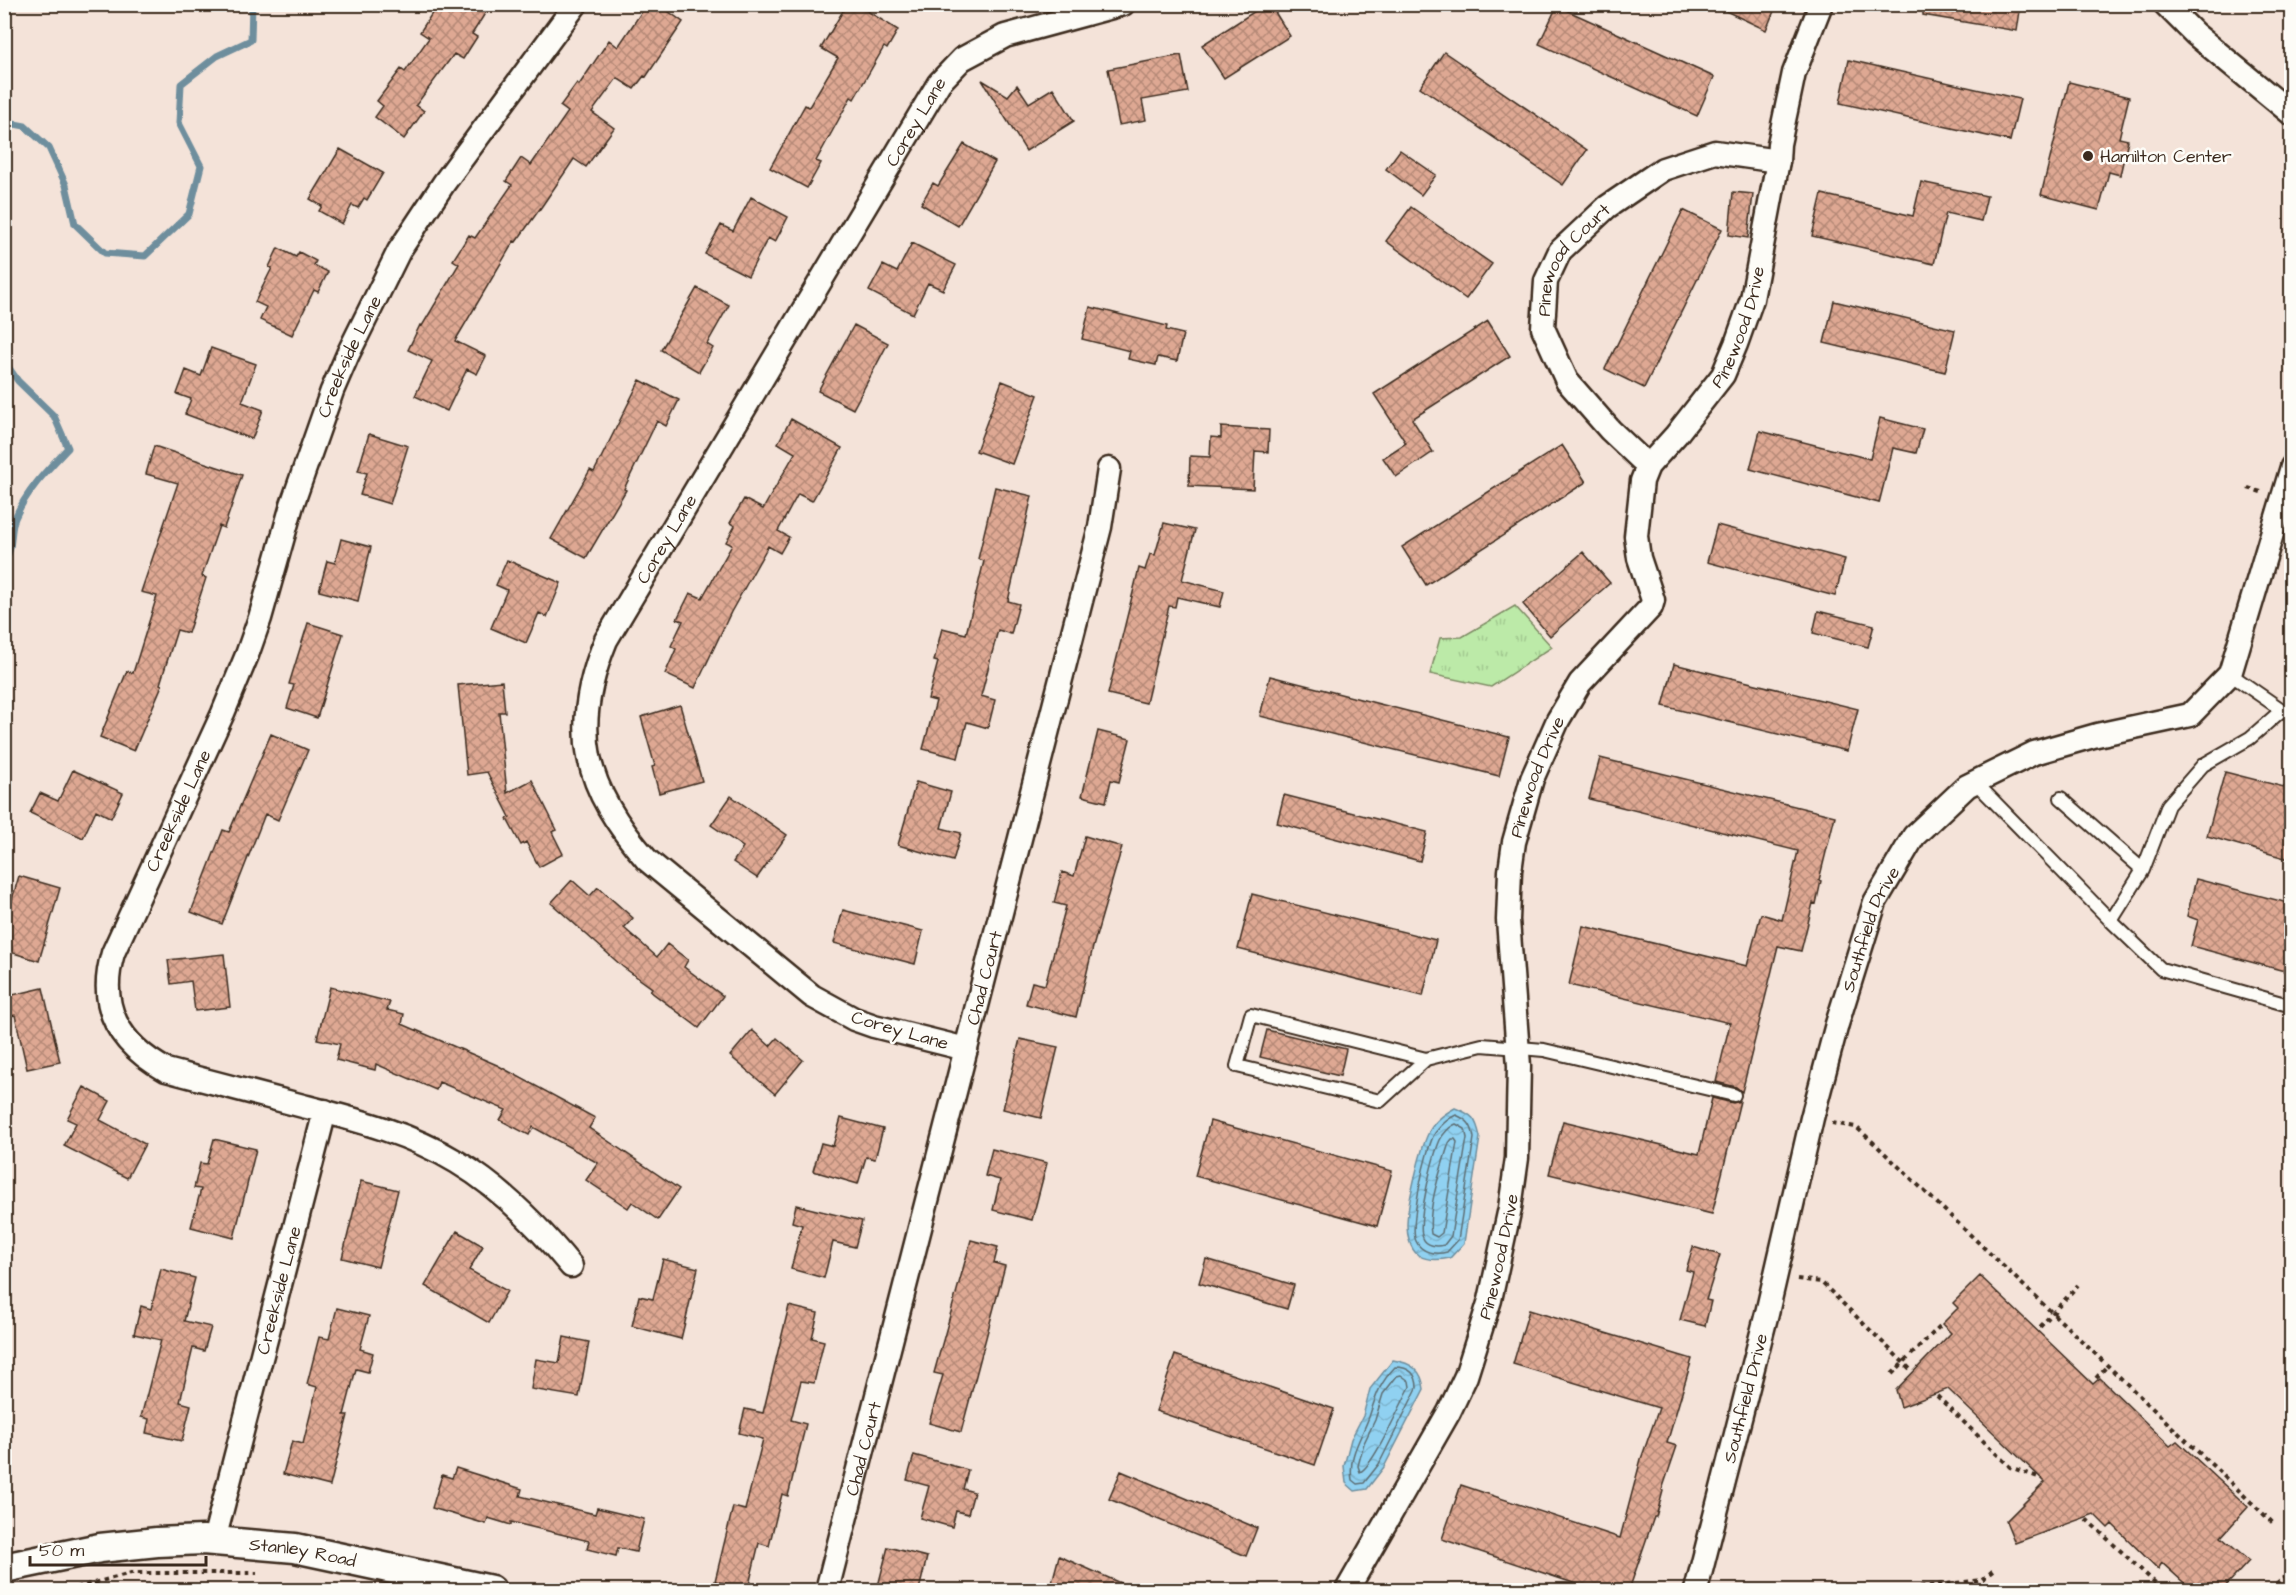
<svg xmlns="http://www.w3.org/2000/svg" width="2296" height="1595" viewBox="0 0 2296 1595" font-family="'Architects Daughter',sans-serif">
<style>
.park{fill:url(#park-tufts);stroke:#7c8a63;stroke-width:1.5}
.water{fill:url(#water-waves);stroke:#6e8e9d;stroke-width:1.5}
.lines{fill:none;stroke-linecap:round;stroke-linejoin:round}
.shore{stroke:#5d6d72;stroke-width:1.5}
.stream{stroke:#6e8e9d;stroke-width:7}
.building{fill:url(#building-cross-hatch);stroke:#3b2a1e;stroke-width:1.5}
.service-casing{stroke:#3b2a1e;stroke-width:16}
.minor-casing{stroke:#3b2a1e;stroke-width:27}
.tertiary-casing{stroke:#3b2a1e;stroke-width:33}
.path{stroke:#3b2a1e;stroke-width:4;stroke-dasharray:4.5 4.5;stroke-linecap:butt}
.service{stroke:#fdfcf7;stroke-width:12}
.minor{stroke:#fdfcf7;stroke-width:22}
.tertiary{stroke:#fdfcf7;stroke-width:28}
.poi-dot{fill:#3b2a1e;stroke:#fdfcf7;stroke-width:2}
.labels{text-anchor:middle;stroke-width:5;stroke-linejoin:round;paint-order:stroke}
.street-label{font-size:18px;fill:#3b2a1e;stroke:#fdfcf7}
.poi-label{font-size:18px;fill:#3b2a1e;stroke:#fdfcf7;text-anchor:start}
</style>
<defs>
<pattern id="park-tufts" width="24" height="20" patternUnits="userSpaceOnUse" patternTransform="scale(1.5)"><rect width="24" height="20" fill="#bceaa8"/><path d="M3 7l-1-3M5 7V3M7 7l1-3M15 17l-1-3M17 17v-4M19 17l1-3" fill="none" stroke="#a2c990"/></pattern>
<pattern id="water-waves" width="16" height="10" patternUnits="userSpaceOnUse" patternTransform="scale(1.5)"><rect width="16" height="10" fill="#90d1f1"/><path d="M0 5q4-4 8 0t8 0" fill="none" stroke="#7db4ce"/></pattern>
<pattern id="building-cross-hatch" width="8" height="8" patternUnits="userSpaceOnUse" patternTransform="scale(1.5)"><rect width="8" height="8" fill="#dea893"/><path d="M0 0l8 8M0 8l8-8" fill="none" stroke="#b58977"/></pattern>
</defs>
<rect width="100%" height="100%" fill="#f4e3d9"/>
<filter id="ink" filterUnits="userSpaceOnUse"><feTurbulence type="fractalNoise" baseFrequency=".0167" numOctaves="2"/><feDisplacementMap in="SourceGraphic" scale="12" xChannelSelector="R" yChannelSelector="G"/><feConvolveMatrix kernelMatrix="1 2 1 2 8 2 1 2 1" color-interpolation-filters="sRGB"/></filter>
<g filter="url(#ink)">
<path class="park" d="M1515,606l37,41 -61,40 -61,-13 10,-36 22,-1z"/>
<path class="water" d="M1455,1108c18,7 21,10 25,29l-16,106 -14,15c-10,2 -23,3 -32,-3 -8,-6 -11,-20 -11,-30 0,-19 13,-74 21,-91 5,-12 16,-20 27,-26z
M1393,1360c19,3 29,10 31,29l-40,78 -17,22 -12,2 -9,-8 -2,-17 7,-27 12,-23 7,-27z"/>
<g class="lines">
<path class="shore" d="M1456,1115c12,5 16,10 18,23l-16,102 -11,12c-11,3 -26,1 -31,-11 -7,-14 10,-95 19,-108 6,-8 12,-14 21,-18z
M1456,1124l9,5 2,9 -16,98 -7,9c-7,2 -18,1 -21,-7 -7,-14 10,-82 17,-98 3,-6 10,-14 16,-16z
M1452,1139h3l2,3 -15,91 -5,4 -6,-3c-4,-26 10,-65 18,-91z
M1395,1367c14,0 22,7 22,21l-38,76 -15,19 -7,1 -5,-4c-4,-25 9,-41 17,-63 7,-21 10,-33 26,-50z
M1401,1375l8,6 1,6c-9,16 -37,80 -50,85l-2,-6 6,-23 11,-23 8,-26 14,-18z"/>
<path class="stream" d="M4,122l21,4 24,22 17,37 9,39 30,29 40,3 44,-42 12,-48 -22,-43 2,-39 36,-28 34,-16 1,-36
M4,361l14,20 36,35 14,32c-20,21 -41,42 -53,70 -6,14 -1,30 -11,44"/>
</g>
<path class="building" d="M438,4h53l-19,30 5,3 -14,22 -9,-5 -38,51 8,6 -20,28 -29,-22 8,-11 -6,-5 24,-32 4,3 24,-34 -9,-6z
M647,4h11l25,18 -37,55 -2,-1 -10,13 -17,-11 -25,34 22,16 -28,39 -12,-8 -32,47 -26,36 -2,-1 -59,100 31,15 -9,18 -10,-5 -20,42 -32,-15 17,-35 -24,-11 12,-25 2,1 37,-62 -6,-4 16,-25 6,3 37,-53 -6,-4 15,-23 10,7 37,-53 -8,-6 17,-23 2,2 30,-45 9,7z
M847,4h9l42,26 -11,19 -3,-2 -30,52 -3,-2 -35,64 5,2 -14,25 -37,-20 35,-63 4,2 29,-49 -17,-10z
M1266,4h4l20,32 -66,42 -22,-33z
M1711,4h66l-11,26z
M1923,4h98l-4,27 -94,-16z
M1557,6l157,71 -17,39 -158,-72z
M1444,52l143,98 -24,35 -143,-98z
M1181,55l7,37 -46,8 4,20 -27,5 -11,-56z
M1849,60l171,39 -10,42 -170,-38z
M982,80l26,16 9,-11 12,18 24,-15 21,33 -48,30z
M2069,82l60,15 -10,41 9,2 -8,35 -11,-3 -10,38 -58,-15z
M964,144l31,18 -37,64 -37,-22 12,-21 5,3z
M340,149l43,24 -16,27 -3,-2 -6,10 -6,-3 -10,19 -23,-13 3,-5 -12,-7z
M1400,150l36,25 -15,20 -35,-26z
M1921,182l66,14 -6,25 -35,-8 -12,51 -122,-28 10,-42 91,22z
M1733,192l20,2 -5,44 -19,-3z
M751,197l37,20 -13,25 -7,-4 -20,38 -43,-22 16,-29 12,6z
M1411,207l81,57 -26,35 -80,-58z
M1683,210l39,19 -78,159 -39,-19z
M912,243l44,22 -13,25 -15,-7 -15,31 -44,-23 14,-26 14,7z
M278,248l18,9 3,-5 17,9 -2,4 14,7 -10,20 -4,-2 -22,45 -32,-15 6,-13 -11,-5 17,-34 -3,-1z
M697,288l32,17 -22,39 6,4 -14,24 -38,-22z
M1834,301l121,29 -10,42 -121,-29z
M1090,307l77,19 -1,4 17,4 -6,27 -19,-4 -2,8 -28,-6 2,-8 -48,-12z
M1488,321l22,35 -98,63 21,33 -37,25 -13,-19 23,-15 -32,-49z
M854,325l34,18 -35,66 -35,-18z
M211,348l45,16 -14,38 21,8 -11,29 -67,-25 6,-15 -14,-5 9,-24 15,6z
M640,380l39,20 -13,26 -9,-5 -33,68 2,1 -40,68 -35,-19 39,-69 4,2z
M1002,381l36,14 -26,69 -36,-13z
M1880,418l43,11 -7,24 -23,-5 -14,55 -129,-34 10,-38 110,28z
M791,419l51,29 -30,53 -14,-7 -20,37 11,6 -9,16 -12,-7 -37,66 -36,76 -30,-14 11,-25 -5,-3 12,-25 -6,-2 13,-26 12,5 30,-53 -6,-3 9,-16 -5,-3 14,-24 19,10 32,-56 -17,-10z
M1221,427l48,3 -1,22 -13,-1 -2,38 -64,-3 1,-30 20,1 1,-20 10,1z
M369,434l39,12 -18,58 -30,-9 7,-22 -9,-2z
M1562,445l24,37 -160,103 -24,-38z
M154,446l88,29 -18,53 -5,-2 -17,50 4,2 -18,55 -11,-3 -17,54 2,1 -28,66 -34,-14 27,-66 6,2 24,-77 -16,-4 37,-109 -32,-9z
M995,487l37,9 -24,105 11,3 -8,30 -13,-4 -17,66 14,4 -7,28 -21,-6 -9,36 -35,-9 13,-48 -8,-2 10,-37 -4,-1 8,-33 24,6 18,-73 -6,-2z
M1164,523l31,7 -13,50 42,11 -4,16 -43,-10 -2,10 -6,-1 -23,97 -38,-9 31,-126 6,2 5,-16 5,1z
M1717,525l128,34 -10,37 -128,-34z
M341,539l30,8 -13,54 -39,-10 8,-30 8,2z
M1583,552l27,31 -60,53 -27,-32z
M507,560l54,23 -14,34 -8,-4 -13,30 -35,-15 16,-38 -11,-5z
M1818,611l56,14 -6,22 -55,-14z
M308,623l35,11 -26,84 -30,-10 7,-23 -5,-1z
M1674,664l184,45 -11,42 -184,-45z
M1270,676l239,61 -10,39 -239,-60z
M502,681l3,31h-6l8,81 25,-13 25,50 -5,2 11,22 -24,13 -13,-25 -5,3 -14,-26 3,-2 -23,-45 -20,3 -9,-90z
M680,705l22,76 -43,12 -7,-26 3,-1 -14,-49z
M1098,731l32,8 -11,43 -8,-2 -5,22 -24,-6z
M271,734l37,16 -30,70 -13,-6 -43,110 -31,-12 32,-82 6,2z
M1600,758l235,58 -16,64 2,1 -5,23 -3,-1 -12,48 -23,-5 -36,146 -6,-5 -20,-5 14,-59 -161,-38 14,-59 164,40 14,-52 21,6 16,-69 -209,-52z
M73,770l50,23 -12,25 -15,-8 -13,28 -53,-25 10,-20 18,8z
M2225,772l67,17v71l-85,-24z
M916,782l35,10 -10,36 20,5 -8,28 -55,-16z
M1284,795l143,37 -7,29 -143,-38z
M731,796l56,39 -30,43 -24,-16 10,-15 -32,-22z
M1085,836l37,11 -29,100 -17,70 -50,-13 6,-22 13,3 21,-79 -12,-3 8,-31 12,4z
M19,876l41,12 -21,73 -35,-11v-24z
M2196,879l96,25v69l-101,-27 7,-26 -11,-4z
M572,880l18,16 8,-9 35,31 -9,10 33,29 10,-13 21,16 -4,7 39,29 -24,32 -49,-37 2,-3 -29,-21 -72,-64z
M1252,894l184,46 -13,56 -185,-47z
M843,910l80,21 -8,33 -81,-21z
M224,954l6,53 -35,4 -4,-30 -20,3 -3,-24z
M330,987l60,15 -3,8 17,4 -2,10 95,41 98,53 -6,10 90,61 -21,31 -26,-18 -4,6 -42,-28 12,-17 -65,-36 -4,8 -29,-15 6,-10 -67,-28 -3,8 -60,-26 -1,6 -39,-10 4,-16 -23,-5z
M43,988l17,74 -33,7 -12,-54 -11,2v-20z
M752,1030l18,16 7,-8 26,22 -28,34 -45,-38z
M1267,1030l79,19 -6,27 -80,-19z
M1020,1039l38,8 -17,71 -38,-9z
M84,1087l26,14 -10,19 45,24 -18,34 -63,-32 12,-23 -9,-4z
M1712,1098l21,5 7,-2 -28,113 -163,-40 14,-53 136,33z
M841,1118l42,11 -8,30 -9,-2 -8,27 -45,-13 8,-28 12,3z
M1210,1121l182,50 -15,55 -182,-50z
M214,1139l42,10 -22,89 -43,-11 10,-38 -7,-1 6,-25 7,1z
M992,1149l55,14 -15,57 -39,-10 7,-30 -15,-4z
M361,1181l37,9 -20,77 -36,-9z
M796,1205l66,16 -7,26 -22,-5 -9,36 -33,-9 11,-44 -10,-3z
M457,1231l26,15 -14,24 38,21 -18,32 -64,-37z
M971,1240l27,7 -4,16 11,3 -44,166 -32,-9 14,-48 -9,-2z
M1693,1247l27,8 -14,45 5,1 -6,25 -25,-6 13,-48 -7,-2z
M663,1259l35,9 -17,71 -49,-13 7,-30 14,3z
M1206,1259l88,26 -7,24 -88,-26z
M161,1269l34,9 -11,43 27,6 -7,24 -11,-3 -13,54 11,3 -9,36 -36,-8 3,-14 -8,-2 20,-77 -27,-6 7,-28 10,3z
M1980,1276l113,108 7,-6 70,68 7,-5 71,66 -27,30 28,24 -27,29h-30l-30,-27 -4,6 -46,-45 -4,4 -14,-14 -79,29 -9,-22 39,-39 -97,-93 -47,18 -5,-17 55,-57 -9,-9 16,-16 -5,-5z
M789,1306l29,7 -6,25 12,3 -10,42 -13,-2 -10,39 15,4 -18,72 -6,-2 -13,52 -10,-3 -11,46 -33,-8 18,-74 12,3 18,-71 -24,-6 6,-24 18,4z
M337,1308l32,8 -9,33 13,4 -5,19 -12,-3 -12,46h4l-18,71 -47,-12 9,-33 11,3 14,-57 -10,-3 12,-47 10,2z
M1529,1310l163,49 -25,84 10,3 -15,44 1,1 -7,26h-2l-25,73h-35l-152,-51 19,-54 159,53 21,-79 18,-51 -146,-44z
M564,1337l25,5 -10,55 -48,-8 5,-30 23,4z
M1175,1355l159,54 -19,56 -159,-54z
M914,1455l54,15 -5,19 11,3 -6,22 -12,-3 -4,16 -32,-9 9,-32 -22,-6z
M456,1468l66,21 -2,7 75,18 2,-6 47,11 -8,33 -18,-4 -2,8 -29,-7 2,-8 -78,-19v3l-23,-7 -2,6 -54,-16 10,-33 10,3z
M1121,1471l136,57 -11,28 -137,-57z
M888,1547l39,10 -8,33h-42z
M1059,1556l77,34h-86z"/>
<g class="lines">
<g class="service-casing">
<path id="service" d="M2230,674l52,36 10,4
M1974,781l137,140 50,48 131,37
M2061,798l82,72
M2111,921l32,-51 25,-65 35,-40 47,-27 32,-28
M1426,1059l-46,42 -143,-35 14,-51 175,44 56,-14 62,5 190,45"/>
</g>
<g class="minor-casing">
<g id="minor">
<path d="M2165,4l30,30 97,80"/>
<path id="s1" d="M1648,466l-38,-36 -43,-49 -24,-53 3,-47 14,-30 47,-44 56,-38 52,-17 63,9"/>
<path id="s2" d="M966,1049l-92,-23 -20,-7 -42,-23 -165,-136c-63,-72 -78,-130 -41,-220l333,-557 23,-24 43,-23 118,-32"/>
<path id="s3" d="M571,1266c-32,-39 -70,-78 -114,-104 -48,-29 -100,-42 -154,-56 -45,-12 -91,-24 -137,-36 -47,-26 -69,-63 -53,-117l110,-240 24,-58 13,-37 32,-113 40,-114 16,-37 51,-103 45,-68 132,-179"/>
<path id="s4" d="M214,1540l111,-429"/>
<path id="s5" d="M827,1590l273,-1063 9,-58"/>
<path id="s6" d="M1347,1590l102,-178 17,-36 24,-76 20,-92 7,-50 2,-92 -11,-146 2,-49 4,-29 18,-63 26,-59 22,-37 71,-76 2,-7 -14,-42 -3,-22 6,-55 6,-15 28,-31 47,-60 13,-31 16,-45 26,-138 1,-17 15,-71 27,-69"/>
<path id="s7" d="M1696,1590l71,-277 45,-195 25,-94 38,-122 39,-66 53,-50 67,-33 63,-18 93,-20 40,-41 62,-207"/>
</g>
</g>
<g class="tertiary-casing">
<g id="tertiary">
<path id="s8" d="M4,1568l96,-20 57,-6 46,-2 92,8 196,42"/>
</g>
</g>
<path class="path" d="M2248,488l13,4
M1832,1123l24,4 20,18 399,380
M1797,1279l24,3 90,88
M2040,1327l38,-42
M1892,1374l48,-48
M2096,1378l12,-13
M1937,1396l73,71 31,11
M2086,1519l77,71
M1920,1587l62,-7 13,-11
M68,1590l63,-17h126
M2270,1590l22,-19"/>
<use href="#service" class="service"/>
<use href="#minor" class="minor"/>
<use href="#tertiary" class="tertiary"/>
</g>
</g>
<circle class="poi-dot" cx="2088" cy="156" r="6"/>
<g class="labels">
<g class="street-label">
<text dy="6" stroke="none"><textPath href="#s2" startOffset="1221">Corey Lane</textPath></text>
<text dy="6" stroke="none"><textPath href="#s1" startOffset="254">Pinewood Court</textPath></text>
<text dy="6" stroke="none"><textPath href="#s6" startOffset="1377">Pinewood Drive</textPath></text>
<text dy="6" stroke="none"><textPath href="#s3" startOffset="1245">Creekside Lane</textPath></text>
<text dy="6" stroke="none"><textPath href="#s2" startOffset="735">Corey Lane</textPath></text>
<text dy="6" stroke="none"><textPath href="#s6" startOffset="855">Pinewood Drive</textPath></text>
<text dy="6" stroke="none"><textPath href="#s3" startOffset="759">Creekside Lane</textPath></text>
<text dy="6" stroke="none"><textPath href="#s7" startOffset="684">Southfield Drive</textPath></text>
<text dy="6" stroke="none"><textPath href="#s5" startOffset="632">Chad Court</textPath></text>
<text transform="translate(900 1030) rotate(16)" y="6">Corey Lane</text>
<text dy="6" stroke="none"><textPath href="#s6" startOffset="369">Pinewood Drive</textPath></text>
<text dy="6" stroke="none"><textPath href="#s4" startOffset="258">Creekside Lane</textPath></text>
<text dy="6" stroke="none"><textPath href="#s7" startOffset="198">Southfield Drive</textPath></text>
<text dy="6" stroke="none"><textPath href="#s5" startOffset="146">Chad Court</textPath></text>
<text dy="6" stroke="none"><textPath href="#s8" startOffset="302">Stanley Road</textPath></text>
</g>
<g class="poi-label">
<text x="2100" y="162">Hamilton Center</text>
</g>
</g>
<rect width="2296" height="1595" fill="none" stroke="#fdfcf7" stroke-width="24"/>
<rect x="12" y="12" width="2272" height="1571" fill="none" stroke="#3b2a1e" stroke-width="2" filter="url(#ink)"/>
<path d="M30 1556v9h176v-9" fill="none" stroke="#3b2a1e" stroke-width="3"/>
<text x="39" y="1556" font-size="18" fill="#3b2a1e" stroke="#fdfcf7" stroke-width="4.5" paint-order="stroke">50 m</text>
</svg>
